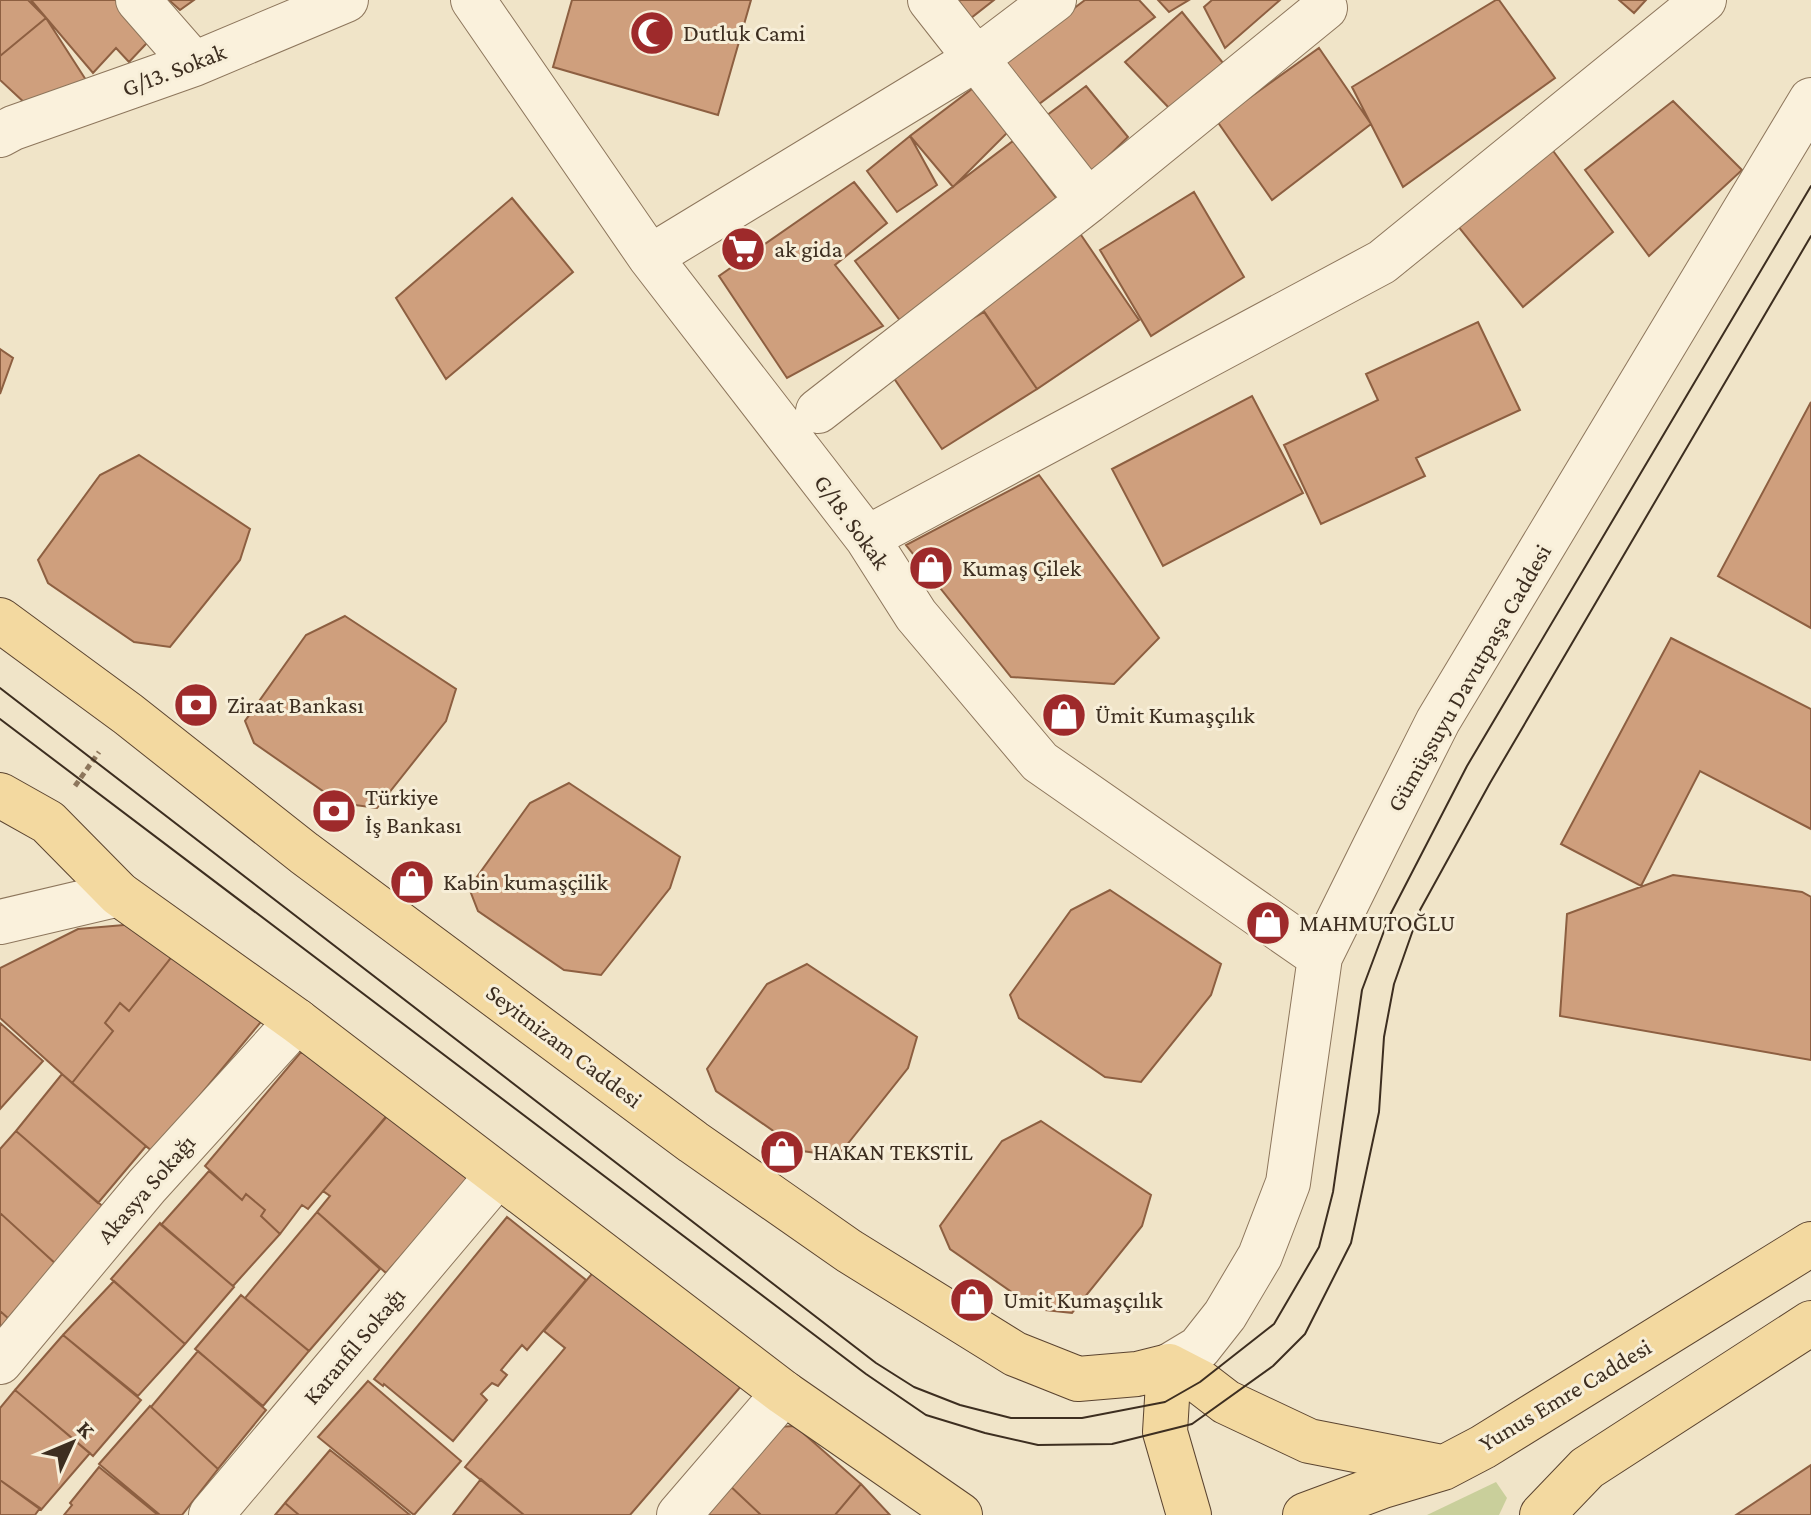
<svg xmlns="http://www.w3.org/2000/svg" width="1811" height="1515" viewBox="0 0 1811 1515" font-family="'Crimson Pro',serif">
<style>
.green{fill:#c9cf9b}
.building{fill:#cf9f7d;stroke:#8d5f41;stroke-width:2}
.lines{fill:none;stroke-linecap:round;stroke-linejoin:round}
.minor-casing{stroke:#8d765c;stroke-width:46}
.major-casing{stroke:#5b4430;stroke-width:46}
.path{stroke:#8d765c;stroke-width:5;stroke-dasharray:6 4;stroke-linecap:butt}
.minor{stroke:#faf1dc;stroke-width:44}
.major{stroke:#f3d9a0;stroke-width:44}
.tram{stroke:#3d2e20;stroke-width:2}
.labels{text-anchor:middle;stroke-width:6;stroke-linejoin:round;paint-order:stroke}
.poi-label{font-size:24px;fill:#3d2e20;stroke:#f7eed8;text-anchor:start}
.street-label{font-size:24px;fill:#3d2e20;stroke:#f7eed8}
</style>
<rect width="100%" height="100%" fill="#f0e4c8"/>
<path class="green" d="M1496,1482l11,16 -8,17h-72z"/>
<path class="building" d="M0,0h28l18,18 -46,38z
M31,0h103l28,27 -33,35 -13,-14 -23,25z
M169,0h25l-14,10z
M572,0h179l-33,115 -165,-48z
M958,0h36l-23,18z
M1085,0h54l16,17 -116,87 -35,-43z
M1158,0h31l-20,12z
M1212,0h68l-55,48 -21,-41z
M1496,0h3l56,78 -152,109 -51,-100z
M1619,0h27l-12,13z
M1182,12l41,51 -52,47 -46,-48z
M46,18l40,62 -59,25 -27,-25v-24z
M1319,48l52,76 -99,76 -55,-79z
M976,86l32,46 -55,55 -43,-51z
M1086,86l42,51 -37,36 -49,-54z
M1673,101l69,69 -93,86 -64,-86z
M910,136l27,49 -40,27 -30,-41z
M1013,141l50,66 -158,120 -50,-66z
M1551,148l62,84 -90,75 -66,-82z
M854,182l33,41 -52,42 48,61 -96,52 -68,-102z
M1194,192l50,85 -93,59 -51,-86z
M512,198l61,74 -127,107 -50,-81z
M1079,232l60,88 -102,69 -60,-88z
M984,312l53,77 -95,60 -55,-81z
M1478,322l42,88 -104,48 9,18 -104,48 -37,-79 94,-45 -12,-26z
M0,349l13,9 -13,36z
M1252,396l51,97 -140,73 -51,-97z
M1811,402v226l-93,-52z
M139,455l111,74 -10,31 -70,87 -36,-5 -86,-59 -10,-23 62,-85z
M1039,475l120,163 -45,46 -103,-7 -105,-132z
M345,616l111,73 -10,32 -69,87 -37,-5 -86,-60 -9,-22 61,-86z
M1671,638l140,71v120l-111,-58 -59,115 -80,-42z
M569,783l111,74 -10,31 -69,87 -37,-5 -86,-59 -9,-23 61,-85z
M1673,875l129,17 9,5v163l-251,-44 7,-102z
M1110,890l111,74 -10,31 -70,87 -36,-5 -86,-59 -9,-23 61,-85z
M147,923l34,22 -52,66 -9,-8 -15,20 8,8 -41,52 -72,-65v-50l78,-39z
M181,945l84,72 -112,135 -81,-69 41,-52 -8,-8 15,-20 9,8z
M807,964l110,73 -9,31 -70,88 -36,-5 -86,-60 -9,-22 60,-85z
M0,1023l43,38 -43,48z
M301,1052l94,54 -87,103 -6,-4 -22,29 -19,-18 4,-6 -19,-16 -4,6 -37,-34z
M62,1074l84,72 -48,57 -82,-72z
M394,1108l77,69 -85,96 -69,-61 13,-16 -7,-5z
M1041,1121l110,74 -9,31 -70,87 -36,-4 -86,-60 -10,-23 62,-85z
M16,1131l91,79 -50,55 -57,-52v-64z
M209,1171l33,29 4,-6 19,16 -4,6 19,18 -47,52 -72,-61z
M317,1212l63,57 -71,82 -64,-53z
M0,1213l57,52 -48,54 -9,-8z
M507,1217l79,63 -59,70 -5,-5 -21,25 6,5 -9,11 -6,-3 -11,11 6,6 -34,41 -69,-57 -1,2 -9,-7z
M160,1223l74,64 -49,57 -74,-65z
M596,1269l153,108 -119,138h-106l-59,-48 100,-119 -21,-17z
M114,1281l71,63 -47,52 -75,-61z
M241,1295l68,56 -46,55 -68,-57z
M0,1311l9,8 -9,11z
M63,1335l78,65 -48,56 -78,-66z
M198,1351l68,59 -48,59 -67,-62z
M368,1381l93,80 -47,54 -96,-78z
M15,1390l75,63 -49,57 -41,-30v-72z
M150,1406l68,63 -36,46h-22l-61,-51z
M795,1426l66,58 -26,31h-74l-34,-32 48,-56z
M330,1450l29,23 51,42h-111l-14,-12z
M1811,1465v50h-75z
M99,1467l59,48h-94l8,-10 -2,-2z
M481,1479l43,36h-71z
M0,1480l40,28 -5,7h-35z
M727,1483l34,32h-65z
M861,1484l29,31h-55z
M285,1503l14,12h-24z"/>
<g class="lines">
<g class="minor-casing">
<path id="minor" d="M138,0l56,64
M473,0l177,257 217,281 49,77 124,147 280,195
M930,0l158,201
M0,135l13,-7 181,-64 152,-64
M650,257l326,-198 78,-59
M818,411l270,-210 237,-193
M867,538l515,-276 322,-262
M0,922l119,-28
M0,1362l147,-176 150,-165
M1169,1366l30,-18 26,-33 35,-59 28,-73 32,-226 57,-115 61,-121 373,-621
M211,1515l286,-339
M679,1515l105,-122"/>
</g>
<g class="major-casing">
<path id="major" d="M0,620l128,94 176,139 389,289 156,109 166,103 63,25 59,-5 32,-8
M0,795l48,27 71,72 178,127 487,372 176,122
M1169,1366l31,16 26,20 83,39 128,25
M1169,1366l-4,66 24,83
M1305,1515l78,-29 60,-18 40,-21 328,-203
M1542,1515l45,-47 224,-145"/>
</g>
<path class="path" d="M75,786l24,-34"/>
<use href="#minor" class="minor"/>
<use href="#major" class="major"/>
<path class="tram" d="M0,688l876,675 38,24 46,18 51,13h71l83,-16 35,-20 74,-58 45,-77 14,-55 29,-202 28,-75 77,-149 344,-580
M0,719l866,655 60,41 59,18 53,12 74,-1 80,-20 81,-58 32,-32 46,-91 28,-131 5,-75 10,-53 26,-74 70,-127 321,-547"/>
</g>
<defs>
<g id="mosque-disc" transform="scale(2.3)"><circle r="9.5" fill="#9e2a2b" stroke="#f7eed8"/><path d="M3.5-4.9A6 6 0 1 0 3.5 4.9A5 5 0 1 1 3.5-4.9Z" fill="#fff"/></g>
<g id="supermarket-disc" transform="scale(2.3)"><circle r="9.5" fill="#9e2a2b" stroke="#f7eed8"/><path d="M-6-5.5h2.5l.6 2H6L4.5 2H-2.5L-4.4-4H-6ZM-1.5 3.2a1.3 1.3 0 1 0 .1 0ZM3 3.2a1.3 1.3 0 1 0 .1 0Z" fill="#fff"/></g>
<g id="shop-disc" transform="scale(2.3)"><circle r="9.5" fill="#9e2a2b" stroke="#f7eed8"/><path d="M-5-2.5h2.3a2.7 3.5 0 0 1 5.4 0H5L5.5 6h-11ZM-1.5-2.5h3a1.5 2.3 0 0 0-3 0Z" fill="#fff"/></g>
<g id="bank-disc" transform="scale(2.3)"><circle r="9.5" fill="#9e2a2b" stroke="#f7eed8"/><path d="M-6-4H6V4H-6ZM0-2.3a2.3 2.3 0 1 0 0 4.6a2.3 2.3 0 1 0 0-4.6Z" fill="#fff"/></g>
</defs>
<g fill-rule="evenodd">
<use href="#mosque-disc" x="652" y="33"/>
<use href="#supermarket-disc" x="743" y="249"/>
<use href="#shop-disc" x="931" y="568"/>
<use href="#bank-disc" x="196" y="705"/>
<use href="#shop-disc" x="1064" y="715"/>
<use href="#bank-disc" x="334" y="811"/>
<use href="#shop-disc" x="412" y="882"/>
<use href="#shop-disc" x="1268" y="923"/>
<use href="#shop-disc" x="782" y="1152"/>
<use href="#shop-disc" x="972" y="1300"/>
</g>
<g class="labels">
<g class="poi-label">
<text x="683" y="41">Dutluk Cami</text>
<text x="774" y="257">ak gida</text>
<text x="962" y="576">Kumaş Çilek</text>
<text x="227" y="713">Ziraat Bankası</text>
<text x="1095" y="723">Ümit Kumaşçılık</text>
<text x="365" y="805">Türkiye<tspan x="365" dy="28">İş Bankası</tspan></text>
<text x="443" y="890">Kabin kumaşçilik</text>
<text x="1299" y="931">MAHMUTOĞLU</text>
<text x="813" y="1160">HAKAN TEKSTİL</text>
<text x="1003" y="1308">Umit Kumaşçılık</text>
</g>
<g class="street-label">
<text transform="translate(174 70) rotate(-21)" y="8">G/13. Sokak</text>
<text transform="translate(852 522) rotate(54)" y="8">G/18. Sokak</text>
<text transform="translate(1469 678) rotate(-60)" y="8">Gümüşsuyu Davutpaşa Caddesi</text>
<text transform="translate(564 1046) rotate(37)" y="8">Seyitnizam Caddesi</text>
<text transform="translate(146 1189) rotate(-49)" y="8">Akasya Sokağı</text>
<text transform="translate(354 1346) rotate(-50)" y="8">Karanfil Sokağı</text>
<text transform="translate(1565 1395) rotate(-31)" y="8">Yunus Emre Caddesi</text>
</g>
</g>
<g transform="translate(72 1443) rotate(46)" stroke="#f7eed8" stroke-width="6" paint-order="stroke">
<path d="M0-6L14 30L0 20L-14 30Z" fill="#3d2e20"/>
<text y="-12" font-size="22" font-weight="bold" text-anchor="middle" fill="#3d2e20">K</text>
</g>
</svg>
